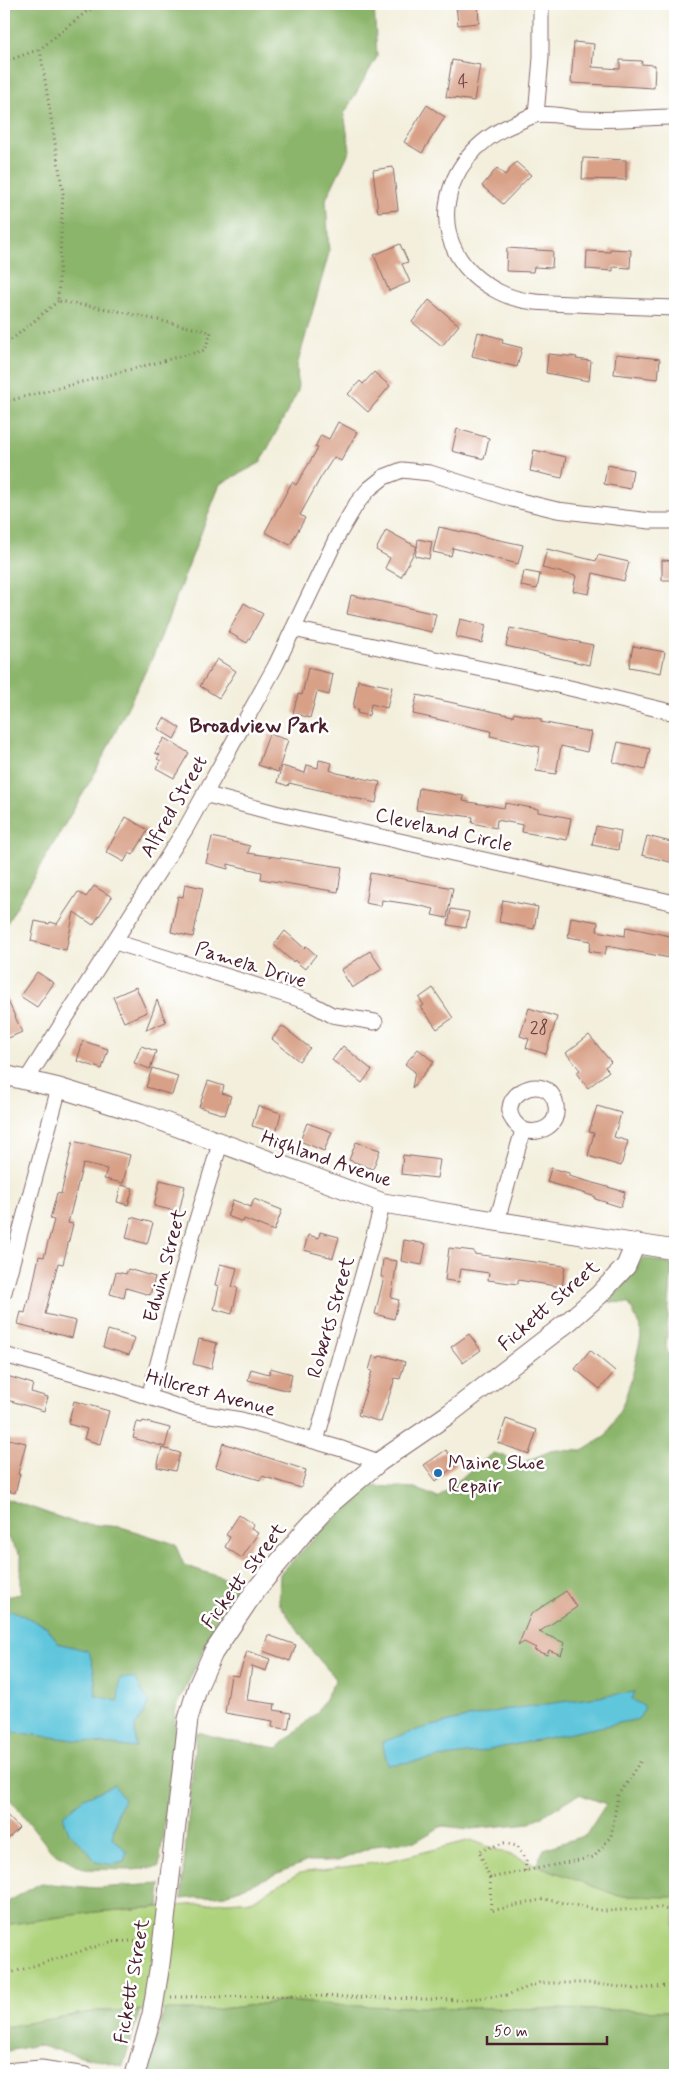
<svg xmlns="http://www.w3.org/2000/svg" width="679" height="2079" viewBox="0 0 679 2079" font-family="Mynerve,sans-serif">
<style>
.green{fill:#afd37b;stroke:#7c7953}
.forest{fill:#8bb56b;stroke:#6a6a4b}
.water{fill:#5fc6dc;stroke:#547284}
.building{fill:#d8a087}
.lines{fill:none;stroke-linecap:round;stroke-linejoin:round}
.minor-casing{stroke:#856869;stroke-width:17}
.tertiary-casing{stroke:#856869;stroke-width:21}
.path{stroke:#856869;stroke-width:3;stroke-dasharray:1 4;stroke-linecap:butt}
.minor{stroke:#fff;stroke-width:15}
.tertiary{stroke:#fff;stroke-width:19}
.poi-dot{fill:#1f6fb2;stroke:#fff;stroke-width:2}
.labels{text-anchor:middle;stroke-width:5;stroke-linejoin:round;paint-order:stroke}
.number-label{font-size:18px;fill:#6e3f42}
.street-label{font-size:20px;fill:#4a1f2b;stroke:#fff}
.poi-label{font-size:20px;fill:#4a1f2b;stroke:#fff;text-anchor:start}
.neighbourhood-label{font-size:21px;font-weight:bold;fill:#4a1f2b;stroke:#fff}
</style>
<rect width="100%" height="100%" fill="#fff"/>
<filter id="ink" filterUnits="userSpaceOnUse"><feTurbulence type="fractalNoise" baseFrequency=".02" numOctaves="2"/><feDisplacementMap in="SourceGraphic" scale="10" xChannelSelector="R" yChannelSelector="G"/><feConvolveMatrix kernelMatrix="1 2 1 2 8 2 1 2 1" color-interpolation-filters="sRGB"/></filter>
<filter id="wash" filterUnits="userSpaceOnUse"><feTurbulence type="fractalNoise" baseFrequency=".0096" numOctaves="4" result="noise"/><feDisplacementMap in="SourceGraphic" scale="20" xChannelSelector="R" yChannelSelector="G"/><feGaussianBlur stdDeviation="1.12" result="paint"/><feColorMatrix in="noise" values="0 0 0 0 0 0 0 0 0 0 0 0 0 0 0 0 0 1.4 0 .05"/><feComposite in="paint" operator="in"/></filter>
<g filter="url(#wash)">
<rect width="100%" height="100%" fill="#f3efdc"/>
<path class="green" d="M471,1840l148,56 56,1v114l-327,-5 -61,-5 -75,9 -115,1 -93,16v-102l91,-13 158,-12 46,-27 90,-12z"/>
<path class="forest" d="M4,4h370l3,53 -33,57 6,36 -24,49 3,54 -32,113 1,25 -38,72 -40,21 -65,168 -60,121 -91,155z
M643,1257l29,8 -6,82 9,28v522l-56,-1 -83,-31 8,-16 42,-14 20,-31 -27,-10 -49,29 -59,6 -29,-3 -26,15 -42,5 -36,15h-30l-83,34 -44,4 15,-167 33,8 49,8 40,-37 18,-32 -25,-29 -32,-47 1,-29 42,-44 49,-44 44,2 23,10 35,-30 21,-15 30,9 29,-12 29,1 24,-15 18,-34 9,-29 9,-41 -13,-29 -20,-1 23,-27z
M4,1498l72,25 45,4 54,17 9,21 53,18 -2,22 -24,28 -36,78v26l-16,130 -27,3 -48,-1 -33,-18 -31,-40 -16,-18v-196l17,-3v-38l-17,-23z
M41,1883l54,5 66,-4 -2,23 -64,5 -91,13v-21z
M287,2001l61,5 327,5v64h-528l17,-65h48z
M140,2010l-17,56 -87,-21 -32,7v-25l93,-16z"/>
<path class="water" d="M11,1610l36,17 11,16 31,8 5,19 2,26 22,5 2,-23h15l14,26 -14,23 1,21 -132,-17v-116z
M635,1692l-3,7 13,8 -6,12 -165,34 -86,12 -6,-23 41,-14 79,-18z
M114,1785l10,15 -6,10 -6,28 15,13 -3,11 -11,3 -17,-3 -12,-16 -15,-13 -6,-17 21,-18z"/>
<g id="blocks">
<path class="building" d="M456,4h22l1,19 -21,2z
M574,42l20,2 -2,23 28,2v-9l22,1 -1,3 14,1 -1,23 -83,-5z
M452,60l28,5 -6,36 -28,-4z
M427,105l18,12 -23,36 -18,-11z
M583,158l43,2v20l-44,-1z
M516,162l15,13 -28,29 -21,-18 15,-18 8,7z
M393,167l5,43 -20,2 -5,-42z
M400,244l8,18 -6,2 8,18 -21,9 -15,-36z
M507,248l46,3 -1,17 -18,-1 -1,5 -27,-1z
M610,249l21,1 -1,18 -17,-1v4l-27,-2 1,-18 23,1z
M429,300l30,25 -17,21 -30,-24z
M478,332l25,7 -1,4 20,5 -5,19 -45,-11z
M548,354l29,3 -1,2 15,2 -2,20 -43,-8z
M616,354l44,5 -2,20 -44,-5z
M374,372l16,14 -22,26 -20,-18 12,-13 3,3z
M338,422l19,10 -16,29 -7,-4 -13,20 -21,38 5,3 -15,27 -25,-13 27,-50 4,3 22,-37 -3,-1 6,-12 8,4z
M457,429l32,9 -5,21 -32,-8z
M534,450l32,7 -4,21 -32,-7z
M607,465l26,5 -3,19 -26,-5z
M439,527l84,18 -5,19 -65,-16 -2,8 -18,-4z
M386,530l31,17 1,-8 14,3 -3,17 -14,-3 2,-9 -16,30 -16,-9 5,-10 -14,-8z
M547,549l49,12 2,-6 31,7 -5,19 -31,-8 -4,21 -16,-3 3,-15 -34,-8z
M662,560l13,1v19h-13z
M524,571l16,3 -3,15 -16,-3z
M351,595l85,19 -4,18 -85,-18z
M244,603l19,11 -16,29 -19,-11z
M460,619l26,6 -4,18 -26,-6z
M510,628l83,17 -4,20 -83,-19z
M633,646l32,6 -4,21 -32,-6z
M217,659l19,12 -17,27 -19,-12z
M308,668l25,6 -4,21 -12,-3 -7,26 -17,-5 5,-19 4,1z
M358,680l34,7 -5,21 -16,-4 -2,12 -12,-3 1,-4 -5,-1z
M417,695l96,21 1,-3 27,6v3l50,10 -4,20 -26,-6 -5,28 -20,-3 4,-24 -50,-11 1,-5 -78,-17z
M164,718l16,10 -6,11 -16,-10z
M269,734l19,6 -10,32 -20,-7z
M164,738l25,15 -15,25 -18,-10 5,-7 -4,-2 3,-4 -5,-2z
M618,742l32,7 -5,21 -32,-8z
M319,760l13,3 -2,7 7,3 43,9 -4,21 -87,-20 -1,3 -11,-4 5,-16 23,7 2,-8 11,3z
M419,788l45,8 -1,5 41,7 1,-5 33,6v3l33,6 -4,22 -45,-8 1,-7 -26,-5 -1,8 -24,-5 1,-6 -57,-7z
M126,817l22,13 -15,25 -4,-2 -5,9 -18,-10z
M596,826l25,5 -3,19 -26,-5z
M647,836l28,7 -1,20 -32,-8z
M212,837l38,9 -2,7 94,14 -4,25 -77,-13 1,-7 -34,-8v5l-22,-6z
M370,873l83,15 -6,30 -15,-3 2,-6 -18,-4 -34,-5 -1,6 -16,-3z
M185,884l18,4 -10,49 -22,-5 7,-36 5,1z
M94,886l18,11 -19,28 -19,-13 -8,38 -35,-9 4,-20 14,3 1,-2 7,2 21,-32 8,5z
M503,900l35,7 -4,22 -35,-7z
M451,909l18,3 -3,16 -18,-3z
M571,917l27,5 -1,9 28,5 1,-9 49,10v22l-68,-13 -2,8 -16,-3 2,-10 -23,-4z
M285,931l19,17 2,-2 10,9 -11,14 -11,-9 -1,2 -19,-17z
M370,951l12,18 -30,19 -11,-18z
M37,972l17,11 -17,24 -17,-11z
M136,987l11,25 -23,10 -11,-25z
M433,988l20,30 -16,11 -16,-22 3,-2 -5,-7z
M4,992l18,40 -18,8z
M157,1000l9,22 -20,8z
M529,1008l28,9 -11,37 -20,-6 3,-9 -9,-3z
M282,1026l28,22 -11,13 -27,-22z
M589,1035l22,27 -6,5 4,4 -21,17 -12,-15 4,-3 -14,-17z
M83,1041l25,8 -6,20 -25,-8z
M141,1046l15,5 -6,18 -16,-6z
M343,1046l29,24 -10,13 -30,-23z
M418,1049l16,13 -22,26 3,-16 -10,-8z
M152,1068l26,8 -6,19 -26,-8z
M208,1081l16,5 -2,7 9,3 -6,19 -26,-8z
M258,1106l23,7 -5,20 -24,-7z
M597,1106l24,7 -7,24 14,4 -7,25 -33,-10 6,-23 -5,-1z
M307,1123l25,9 -8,19 -24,-10z
M73,1141l57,14 -7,28 -19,-4 3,-10 -24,-5 -15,59 5,1 -10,40 -5,-1 -13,51 31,7 -4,17 -54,-14 3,-12 4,1 3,-14h2l9,-43 5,1 10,-37 -4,-1 7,-26 4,1z
M356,1142l24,8 -7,19 -24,-9z
M403,1155l37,5 -3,18 -36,-4z
M551,1168l18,5v3l56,16 -4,15 -26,-8 1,-2 -49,-15z
M160,1180l25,6 -6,26 -25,-6z
M121,1185l12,3 -5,17 -11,-3z
M254,1199l28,11 -8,21 -30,-12 -1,3 -16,-6 6,-16 18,7z
M131,1217l22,6 -6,21 -21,-6z
M320,1232l19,5 -6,21 -29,-8 4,-15 11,3z
M404,1240l22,4 -4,21 -21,-4z
M449,1248l25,3v3l91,12 -3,21 -44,-7v4l-30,-4 1,-7 -28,-4 -2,13 -14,-2z
M383,1259l14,2 -6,37 8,2 -5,19 -19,-5 9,-37h-3z
M220,1264l17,4 -5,19 6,1 -6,26 -18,-5 5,-23 -4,-1z
M128,1269l27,8 -5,18 -24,-7 -2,10 -14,-4 6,-22 10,2z
M108,1330l27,8 -6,17 -26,-8z
M469,1334l12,16 -18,13 -12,-16z
M199,1339l18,4 -6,26 -18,-5z
M590,1350l25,21 -15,18 -25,-20z
M373,1356l6,2v-2l6,1v-1l20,6 -5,17 -5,-1 -14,44 -23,-7 14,-44 -3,-1z
M270,1368l22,6 -3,17 -41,-11 3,-11 18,5z
M7,1376l26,8 -2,8 17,5 -4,14 -40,-12v-13z
M74,1401l35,10 -9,33 -16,-5 3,-10 -19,-5z
M506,1419l31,11 -8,24 -31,-11z
M143,1421l27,7 -5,19 -32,-9 4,-16 5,1z
M4,1438l22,5 -8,31h2l-5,19 -11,-3z
M223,1443l83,27 -5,18 -39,-12 -2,4 -44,-13z
M162,1448l18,5 -5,18 -18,-4z
M446,1450l11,14 -21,17 -12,-16z
M239,1515l15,10 -3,4 7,4 -16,25 -17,-11 5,-10 -4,-2z
M566,1591l11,16 -38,25 26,11 -4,12 -12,-5 -2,5 -13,-5 2,-2 -12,-6 -6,4 13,-32z
M268,1635l28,10 -6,16 -27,-10z
M247,1651l23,8 -4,12 -14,-5 -5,34 28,4 -1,6 17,3 -3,16 -16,-2 1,-6 -48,-8 6,-38 8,1z
M4,1812l15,16 -15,15z"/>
</g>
</g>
<g filter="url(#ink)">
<use href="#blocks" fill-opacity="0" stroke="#856869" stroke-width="1"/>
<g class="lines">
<g class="minor-casing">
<path id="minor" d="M536,115l5,-57v-54
M675,117c-30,0 -60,4 -91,2 -15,-1 -34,-7 -49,-4 -7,2 -14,6 -21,9 -77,31 -96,128 -15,168 23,12 52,11 78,12 33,2 65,3 98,4
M293,629l260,55 122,29
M204,794l71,19 400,90
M115,942l191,59 26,14 43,7
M27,1079l159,-251 90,-163 62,-130 19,-32 12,-14 15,-12 18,-7 28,3 82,26 45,11 93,11h25
M497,1220l26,-90c-41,-29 26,-66 33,-24 3,20 -16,29 -33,24
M4,1292l55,-204
M4,1355l106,29 84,28 47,8 101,29 37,13
M149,1397l43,-161 28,-92
M316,1441l67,-238
M4,2071l37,-3 45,7"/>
</g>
<g class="tertiary-casing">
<path id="tertiary" d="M4,1075l55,13 81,25 243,90 292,47
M135,2075l17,-61 8,-50 28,-245 10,-33 15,-33 42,-62 49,-59 26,-28 49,-42 70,-48 119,-92 31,-27 27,-29 9,-21"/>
</g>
<path class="path" d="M4,62l36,-13
M4,324l1,20
M4,402l201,-52 6,-18 -98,-22 -55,-9 5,-108 -23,-144 47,-38 13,-7
M5,402v-57l53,-44
M525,1871l1,-10 -9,-15 -13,-3 -25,8 11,27 104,-21 17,-21 7,-41 24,-36
M490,1878l1,33 53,-12 60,12 57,-3 14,4
M4,1975l107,-33 36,-2
M171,1997l141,-1 147,4 48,-5 32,-12h48l51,6 37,-4"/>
<use href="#minor" class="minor"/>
<use href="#tertiary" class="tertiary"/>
</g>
</g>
<circle class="poi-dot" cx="438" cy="1473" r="5"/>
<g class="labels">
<g class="number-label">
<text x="463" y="87">4</text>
<text x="539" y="1033">28</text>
</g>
<g class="street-label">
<text transform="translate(173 806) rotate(-60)" y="7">Alfred Street</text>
<text transform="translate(444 829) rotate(13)" y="7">Cleveland Circle</text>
<text transform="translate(251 964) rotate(17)" y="7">Pamela Drive</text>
<text transform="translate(327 1158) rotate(19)" y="7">Highland Avenue</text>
<text transform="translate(164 1265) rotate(-75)" y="7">Edwin Street</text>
<text transform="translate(548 1305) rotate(-41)" y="7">Fickett Street</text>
<text transform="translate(330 1317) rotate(-74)" y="7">Roberts Street</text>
<text transform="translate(211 1392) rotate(15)" y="7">Hillcrest Avenue</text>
<text transform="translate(243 1575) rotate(-53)" y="7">Fickett Street</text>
<text transform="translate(131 1981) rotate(-80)" y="7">Fickett Street</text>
</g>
<g class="poi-label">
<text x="448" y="1469">Maine Shoe<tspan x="448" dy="23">Repair</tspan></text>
</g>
<g class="neighbourhood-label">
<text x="259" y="732">Broadview Park</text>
</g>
</g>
<rect width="679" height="2079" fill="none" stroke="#fff" stroke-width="20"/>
<path d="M487 2036v8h120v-8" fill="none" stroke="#4a1f2b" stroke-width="2.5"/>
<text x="494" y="2036" font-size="15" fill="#4a1f2b" stroke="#ffffff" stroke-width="4" paint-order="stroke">50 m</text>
</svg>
